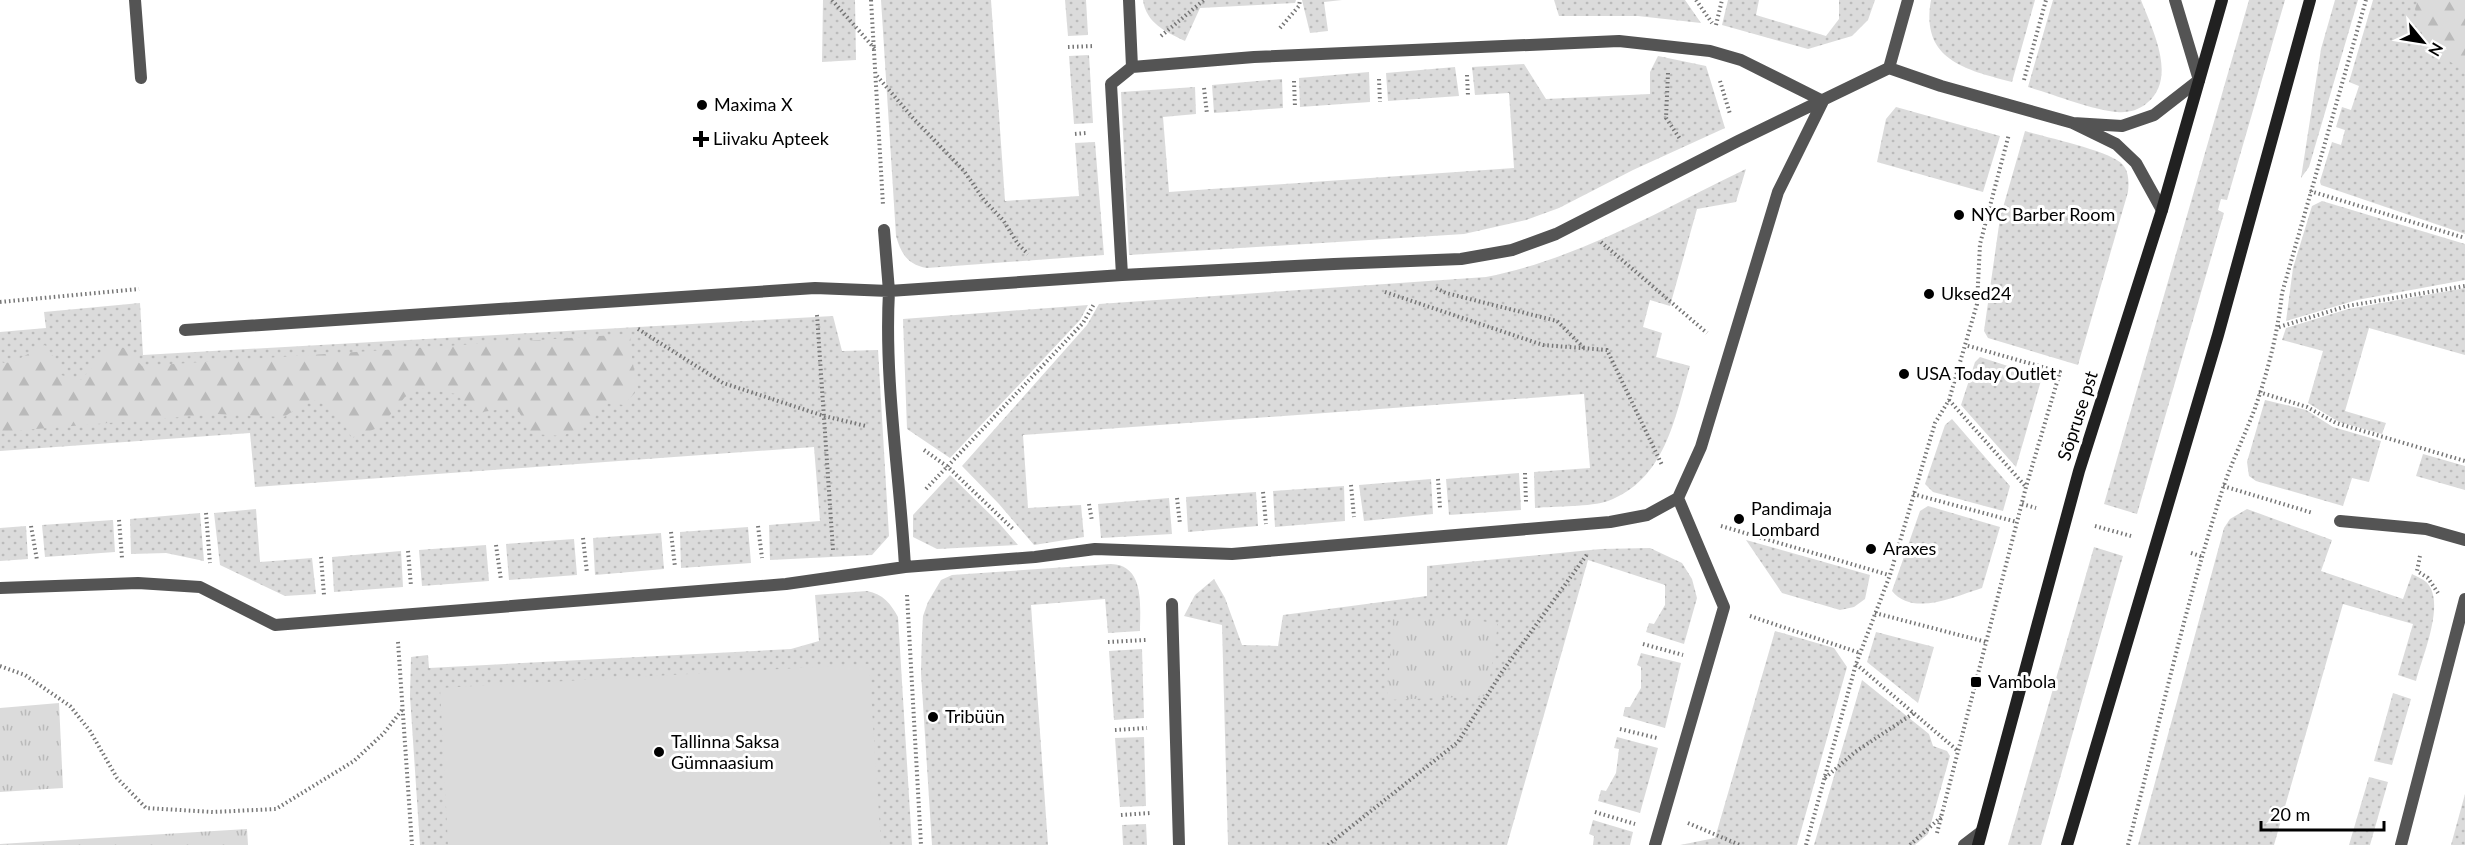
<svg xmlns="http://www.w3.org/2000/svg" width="2465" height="845" viewBox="0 0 2465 845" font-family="Lato,sans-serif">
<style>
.grass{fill:url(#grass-dots)}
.forest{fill:url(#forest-firs)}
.park{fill:url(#park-tufts)}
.pitch{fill:#dbdbdb}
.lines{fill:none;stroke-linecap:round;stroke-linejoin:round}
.path{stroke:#767676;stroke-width:4;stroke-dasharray:1.5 3;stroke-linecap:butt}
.service{stroke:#545454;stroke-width:12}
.minor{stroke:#545454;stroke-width:12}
.secondary{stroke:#212121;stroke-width:12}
.poi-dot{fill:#000;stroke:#fff;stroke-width:2}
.labels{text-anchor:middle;stroke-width:6;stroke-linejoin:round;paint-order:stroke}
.poi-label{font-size:18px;fill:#000;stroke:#fff;text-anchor:start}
.street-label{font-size:18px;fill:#000;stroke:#fff}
</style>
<defs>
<pattern id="grass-dots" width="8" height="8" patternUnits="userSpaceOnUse" patternTransform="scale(1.5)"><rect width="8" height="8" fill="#dbdbdb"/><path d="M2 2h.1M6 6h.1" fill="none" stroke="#bababa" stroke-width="1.8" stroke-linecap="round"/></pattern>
<pattern id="forest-firs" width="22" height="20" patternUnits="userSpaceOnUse" patternTransform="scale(1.5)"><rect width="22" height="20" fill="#dbdbdb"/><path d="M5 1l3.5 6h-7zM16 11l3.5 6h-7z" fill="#bababa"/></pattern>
<pattern id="park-tufts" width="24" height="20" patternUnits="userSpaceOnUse" patternTransform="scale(1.5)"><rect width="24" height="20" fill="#dbdbdb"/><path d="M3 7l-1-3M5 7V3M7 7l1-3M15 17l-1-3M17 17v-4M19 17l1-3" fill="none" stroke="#bababa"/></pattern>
</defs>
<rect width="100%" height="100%" fill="#fff"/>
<path class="grass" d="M823,0h32l1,60 -34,2z
M881,0h110l14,201 74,-5 -4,-53 20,-1 9,113 -177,13c-19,-3 -26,-14 -31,-32z
M1065,0h21l2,35 -20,1z
M1143,0h153l-1,3 -95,5 -15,33c-19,-9 -39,-18 -42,-41z
M1302,0h40l-18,2 4,29 -18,2z
M1554,0h131l16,23 -63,-7h-79z
M1728,0h31l-3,15 70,21 13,-17v-19h36l-7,20 -16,16 -44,13 -86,-24z
M1931,0h104l-23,82c-46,-12 -92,-22 -81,-82z
M2053,0h88c11,29 37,78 6,103 -8,7 -19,10 -30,9 -25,-2 -64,-18 -89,-25z
M2249,0h36l-58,200 -6,-1 -3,11 6,3 -87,301 -33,-10z
M2335,0h23l-49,167 -8,11 20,-129z
M2373,0h92v234l-144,-49 -1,-4 12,-39 9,3 4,-15 -9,-3 6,-20 9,3 8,-24 -10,-4z
M1089,55l4,68 -19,1 -5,-68z
M1658,56l48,10 19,62 -92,42 -74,38 -33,12 -62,14 -335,21 -8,-163 74,-5 1,27 -33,3 6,75 345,-24 -5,-75 -34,2 -3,-28 52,-3 22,35 104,-5v-22z
M1455,67l4,29 -71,5 -2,-28z
M1369,72l1,30 -70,5 -1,-29z
M1282,79l1,29 -69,5 -2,-28z
M1896,107l104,29 -17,56 -106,-30 9,-43z
M2025,131c19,6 87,20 98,34 6,7 6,18 5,27l-50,173 -90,-27 -4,-7 16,-113z
M1746,169l-10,33 -39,7 -27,97 -20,-6 -7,27 19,6 -6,24 34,9c-15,52 -25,114 -82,135 -17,6 -53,5 -73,7l-1,-36 56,-4 -6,-74 -561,41 5,73 53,-3 3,32 -50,8 -35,-41 -37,-38 125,-141 12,-21 387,-27c92,-18 175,-67 260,-108z
M2322,201l143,43v36l-108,20 -71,21 7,-53 19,-62z
M2465,288v67l-96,-27 -24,83 41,12 -4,11 -43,-12 -31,-19 15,-52 -41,-11 4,-12 62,-19z
M140,303l3,52 690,-39 9,35 36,-1 11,186 -17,19 -102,5 -1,-35 51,-4 -6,-74 -559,40 -5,-54 -250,18v-119l46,-4 -2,-16z
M1088,305l-8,15 -130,138 -43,-29 -4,-110z
M1980,357l62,20 -26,90 -55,-62 14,-43z
M2265,400l41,10 27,17 48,14 -12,41 -17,-4 -9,28 -87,-25 -7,-5 -2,-14z
M1952,419l58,67 -7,25 -70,-19 -8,-8 20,-59z
M2423,454l42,12v24l-49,-14z
M1519,473l2,37 -72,5 -3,-36z
M950,475l48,47 20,23 -81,4 -24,-12v-22z
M1431,479l2,35 -69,7 -5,-36z
M1344,486l1,35 -70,6 -2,-36z
M1256,492l2,34 -70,6 -2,-35z
M1169,498l3,36 -71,4 -3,-34z
M1928,506l72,21 -18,61c-26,8 -69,29 -90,3l28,-80z
M256,509l4,53 52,-4 4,36 -31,2 -65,-31 -6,-52z
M2247,509l85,31 -11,31 82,28 9,-25c6,3 13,6 16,10 17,21 -6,73 -12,97l-18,-6 15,-51 -70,-20 -69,241h-136l86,-317 6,-9z
M200,513l4,48 -38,-8 -35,1 -1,-35z
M113,520l2,32 -70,5 -3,-32z
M26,526l2,33 -28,2v-33z
M748,527l3,36 -70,5 -1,-36z
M661,533l3,36 -69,6 -2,-37z
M574,539l3,36 -68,5 -3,-36z
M1746,540l124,35 -5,24 -11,8 -14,3 -58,-17z
M486,545l3,36 -67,5 -3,-36z
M2094,547l29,9 -82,289h-33z
M1650,548l32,15 10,16 5,19 -13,46 -38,-12 3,-9 5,1 11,-19v-20l-77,-25 -81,285h-279l-6,-220 -38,-9 11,-21 19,-16 11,19 17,47 36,1 5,-31 144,-19v-30l174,-17z
M401,551l2,36 -69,5 -2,-35z
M1111,564c34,1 29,42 29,67l-32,2 -3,-34 -74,6 17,240h-116l-11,-172 1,-38 1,-19 5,-14 13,-22 11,-5z
M867,591c16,3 24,13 31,26l14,228h-492l-10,-149 1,-39 17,-2 1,13 362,-19 28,-8 -4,-46z
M1775,631l59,17 13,19 -50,178h-117l35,-7z
M1876,632l58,15 -16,56 -51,-41z
M1142,649l2,69 -30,2 -5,-69z
M1641,653l40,10 -16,65 -42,-12 2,-9h5l11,-19v-21l-4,-2z
M1862,680l67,54 4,12 14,5 3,5 -22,78 -13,11h-101z
M2393,693l18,6 -19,66 -18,-4z
M1144,737l2,69 -26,1 -5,-69z
M1617,737l41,11 -18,65 -42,-12 3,-11 5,1 10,-18 3,-24 -5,-1z
M2369,777l19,5 -18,63h-21z
M2465,794v51h-14z
M1593,820l40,12 -3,13h-37l1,-9 -5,-2z
M1146,824l1,21h-24l-1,-20z"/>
<path class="forest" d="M2418,0h47v69l-38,-18 -12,-42z
M630,334l2,25 6,30 -14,16 -20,-2 -11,17 -30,16 -31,-2 -16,-27 -41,6 -19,-19 -36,-6 -15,9 -25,30 -28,11 -17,-29 -24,-10 -27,18 -67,-3 -217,18v-71l4,2 9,-1 32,-17 12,17 4,13 20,5 13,-15 12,-19 20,2 16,18z"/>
<path class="park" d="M1393,617l77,2 28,5 -11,72 -100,4z
M59,703l4,85 -63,4v-84z
M247,829l1,16h-248v-1z"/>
<path class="pitch" d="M869,664l12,181h-433l-8,-157z"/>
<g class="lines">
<path class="path" d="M832,0l43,49
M871,0l12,205
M1696,0l16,23
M1716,25l6,-25
M1280,28l19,-22 1,-6
M1161,36l43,-36
M1068,47l26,-1
M1668,73l-2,45 14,21
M1467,75l1,21
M877,76l36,42 51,53 20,29 19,20 15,24 10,10
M1379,79l1,23
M2024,80l22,-80
M1294,81l1,26
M1720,81l10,33
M1204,88l3,26
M1075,134l11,-1
M2310,191l155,47
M1601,242l106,91
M1436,288l10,5 111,28 27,27
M1385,292l158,53 64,5 55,115
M0,302l139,-13
M817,315l16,235
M2279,327l68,-21 118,-20
M638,329l85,54 101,33 42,10
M2259,392l48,15 29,16 129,38
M1949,400l77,87
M924,450l24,17 66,63
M1525,473l1,29
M1438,479l2,29
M1351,485l3,32
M2223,486l90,27
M926,489l157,-166 11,-19
M1263,492l3,32
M1913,494l104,28
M1177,498l3,26
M1089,504l3,17
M2022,504l14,4
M206,513l4,50
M119,520l3,38
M31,526l6,34
M758,526l4,32
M1721,526l168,49
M2095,526l36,10
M671,532l4,35
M583,538l4,35
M496,545l5,35
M408,551l3,35
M2191,553l12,4
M2420,556l-3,15 11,7 10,15
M321,557l3,38
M907,595l14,250
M1875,613l111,29
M1750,616l110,37
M398,642l14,203
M1108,642l38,-2
M1643,644l40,11
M1856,664l102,87
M0,666l25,9 45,31 20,25 27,47 29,30 67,4 63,-3 78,-48 30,-28 18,-23
M1620,729l37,9
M1115,730l32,-2
M1825,778l30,-26 59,-39
M1595,812l40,12
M1121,815l29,-2
M1688,823l52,22
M1937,833l89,-346 34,-115 -95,-27
M1328,845l130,-103 44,-70 86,-119
M1806,845l50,-181 34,-89 45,-152 14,-23 28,-96 3,-60 29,-110
M1910,845l31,-28
M2128,845c31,-119 57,-240 95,-357 9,-27 22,-53 32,-80 13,-37 23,-76 27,-115l84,-293"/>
<path class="service" d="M135,0l6,78
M2175,0l24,80
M1964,845l17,-13"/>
<path class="minor" d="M1129,0l3,67 122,-10 365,-16 91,10 31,9 82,41 -45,91 -77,255 -23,51 46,109 -69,238
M1889,68l19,-68
M2162,210l-26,-47 -20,-19 -43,-21 49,3 32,-11 45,-35
M1122,275l-11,-191 21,-17
M185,330l630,-42 74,3 -5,-61
M2340,521l86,8 39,11
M905,567l130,-10 60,-8 137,5 378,-32 37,-7 31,-17
M0,588l138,-5 62,4 75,38 511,-41 119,-17c-5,-91 -21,-185 -16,-276l233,-16 212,-11 127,-5 51,-9 44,-16 182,-93 151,-73 52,18 132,37
M1172,604l7,241
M2401,845l64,-246"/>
<path class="secondary" d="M1978,845l101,-374 83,-261 60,-210
M2067,845l151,-510 92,-335"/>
</g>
<g class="poi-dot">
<circle cx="702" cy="105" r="6"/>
<path d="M698 130h6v6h6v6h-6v6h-6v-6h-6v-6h6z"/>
<circle cx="1959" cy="215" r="6"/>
<circle cx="1929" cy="294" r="6"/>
<circle cx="1904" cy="374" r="6"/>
<circle cx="1739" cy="519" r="6"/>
<circle cx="1871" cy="549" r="6"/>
<rect x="1970" y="676" width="12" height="12" rx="3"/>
<circle cx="933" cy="717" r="6"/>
<circle cx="659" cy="752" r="6"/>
</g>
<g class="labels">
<g class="poi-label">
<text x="714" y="111">Maxima X</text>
<text x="713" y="145">Liivaku Apteek</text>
<text x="1971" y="221">NYC Barber Room</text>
<text x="1941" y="300">Uksed24</text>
<text x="1916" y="380">USA Today Outlet</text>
<text x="1751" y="515">Pandimaja<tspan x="1751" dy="21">Lombard</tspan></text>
<text x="1883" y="555">Araxes</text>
<text x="1988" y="688">Vambola</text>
<text x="945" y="723">Tribüün</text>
<text x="671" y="748">Tallinna Saksa<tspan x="671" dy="21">Gümnaasium</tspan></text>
</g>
<g class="street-label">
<text transform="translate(2078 416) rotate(-72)" y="6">Sõpruse pst</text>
</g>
</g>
<g transform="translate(2423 42) rotate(120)" stroke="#ffffff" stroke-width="4.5" paint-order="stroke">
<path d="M0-4.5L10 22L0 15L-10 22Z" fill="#000000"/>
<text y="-9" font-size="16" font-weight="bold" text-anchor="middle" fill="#000000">N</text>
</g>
<path d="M2261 821v9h123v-9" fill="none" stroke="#000000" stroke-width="3"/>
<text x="2270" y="821" font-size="18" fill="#000000" stroke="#ffffff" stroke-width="4.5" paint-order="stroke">20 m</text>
</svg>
